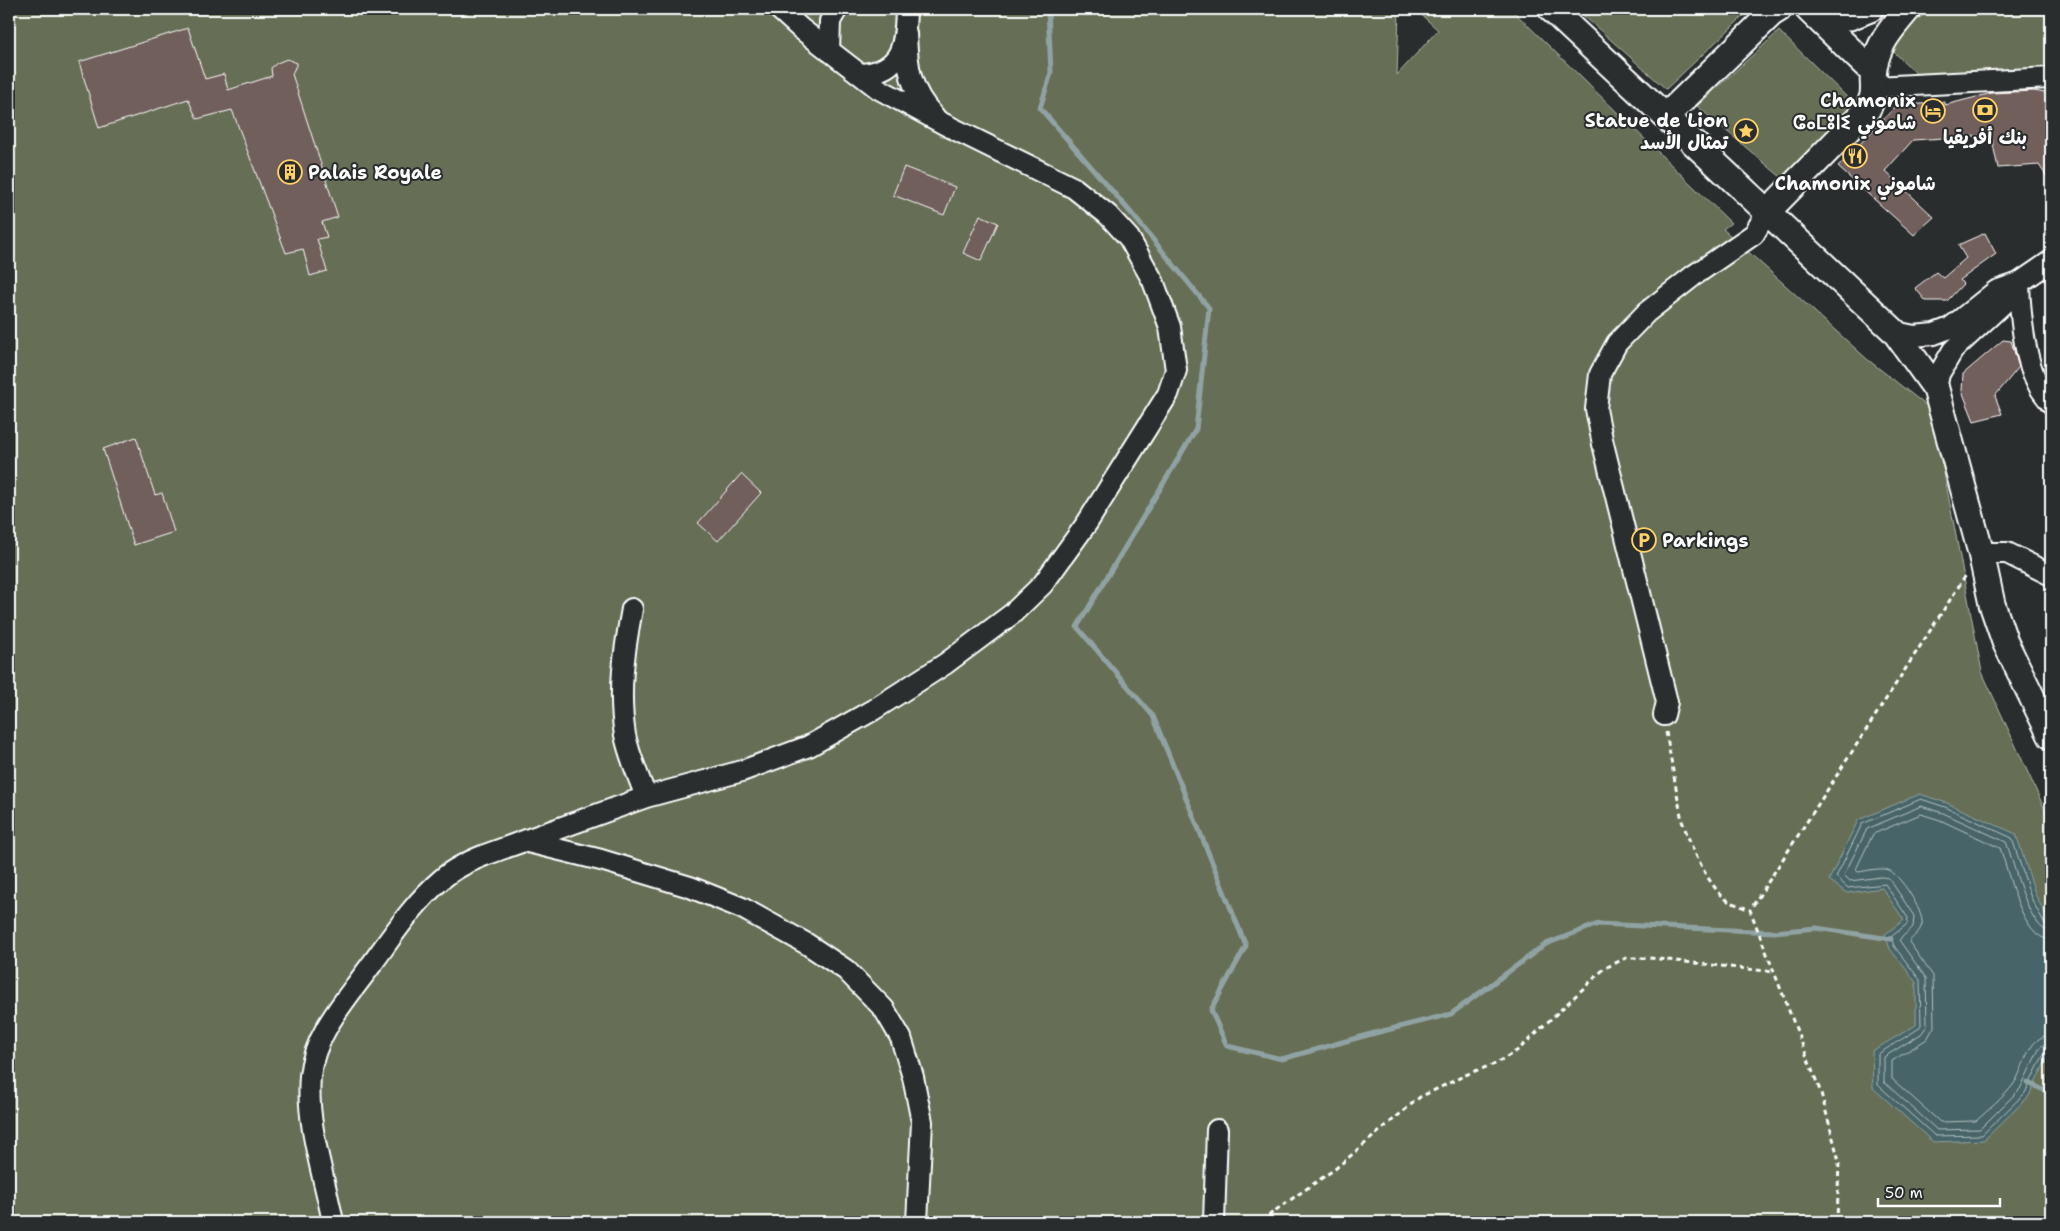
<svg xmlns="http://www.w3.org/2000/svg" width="2060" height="1231" viewBox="0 0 2060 1231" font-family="'Shantell Sans','Playpen Sans Arabic','Noto Sans Tifinagh',sans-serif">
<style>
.green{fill:#666e54;stroke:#b2b6aa}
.water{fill:#466568;stroke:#90a3a4}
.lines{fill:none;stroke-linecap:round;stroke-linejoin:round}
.shore{stroke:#b5c1c3;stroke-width:1}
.stream{stroke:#90a3a4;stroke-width:5}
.building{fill:#715f5b;stroke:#fff}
.minor-casing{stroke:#fff;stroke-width:24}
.major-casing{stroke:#fff;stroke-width:29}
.path{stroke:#fff;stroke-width:3;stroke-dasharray:5 4;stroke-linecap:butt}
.minor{stroke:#2a2d2e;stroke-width:20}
.major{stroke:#2a2d2e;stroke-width:25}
.labels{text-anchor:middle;stroke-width:4;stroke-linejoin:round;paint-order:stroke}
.poi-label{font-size:19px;font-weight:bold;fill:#fff;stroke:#2a2d2e;text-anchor:end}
</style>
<rect width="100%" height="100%" fill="#2a2d2e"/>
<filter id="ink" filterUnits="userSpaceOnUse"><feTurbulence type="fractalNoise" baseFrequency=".02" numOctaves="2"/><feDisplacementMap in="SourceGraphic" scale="10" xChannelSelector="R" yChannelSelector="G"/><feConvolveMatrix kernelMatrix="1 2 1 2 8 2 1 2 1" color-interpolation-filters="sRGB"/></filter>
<g filter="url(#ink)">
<path class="green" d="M9,9h1390l-2,66 41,-45 -23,-21h96l220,214 -8,6 144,130 65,51 50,262 69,151v399h-2042z
M1576,9h175l-85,80z
M1934,9h117v60l-129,10 -29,-28 20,-29z
M1779,31l75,73 -72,74 -85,-72z"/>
<path class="water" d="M1920,794l27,9 69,31 20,62 15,29v125l-22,46 -45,44 -51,2 -60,-54 -1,-37 44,-26v-43l-26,-33 -5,-15 19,-14 -22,-32 -35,5 -18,-13 29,-60z"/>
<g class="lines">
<path class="shore" d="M2051,926l-6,-2 -14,-26 -19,-60 -67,-31 -24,-8 -59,25 -26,53 12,11 37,-4 23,34 -1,6 -16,13 3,9 26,34 1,45 -3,4 -40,25v31l57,51 47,-1 43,-42 20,-41 6,-3
M2051,932c-23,-1 -37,-71 -45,-90l-63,-29 -22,-7 -54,23 -23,46 6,6 31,-4 8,1 25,38 -1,11 -14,13 27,38 1,48 -6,8 -37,23v25l53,48 43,-1 40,-40 20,-42 5,-3 6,-1
M2051,940c-30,-1 -42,-69 -51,-92l-60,-28 -19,-6 -48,20 -17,35 2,3c9,-1 21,-5 30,-2 12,4 36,42 34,54 -2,9 -9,12 -13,18l24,34 1,51 -7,12 -35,22v18l48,43 36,-1c12,-11 27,-23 37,-36 12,-16 13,-49 38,-50"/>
<path class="stream" d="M1048,9l3,64 -11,35 92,106 77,94 -13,121 -119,198 76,89 93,230 -35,64 16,36 55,13 89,-25 80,-20 95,-70 52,-20 176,8 42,-4 75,11
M2028,1083l23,10"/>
</g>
<path class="building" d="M188,28l17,51 19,-5 4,16 44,-14 -1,-8 6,-5 10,-4 10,4 -5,11 46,143 -16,5 5,15 -10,2 10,32 -17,5 -7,-27 -17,4 -54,-143 -35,9 -9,-20 -89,29 -20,-66z
M2034,91l17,3v89l-12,-18 -41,3 -7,-33 -78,5 -28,31 49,46 -20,18 -76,-68 58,-61 49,-4v3l47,-12z
M904,167l51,20 -11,28 -51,-20z
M980,215l18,8 -17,38 -18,-8z
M1985,233l11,21 -36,26 3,4 -16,17h-21l-11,-13 21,-16 7,6 23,-20 -8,-13z
M2003,340l8,1 8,26 -24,29 7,18 -28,7 -12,-30 1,-17z
M136,437l19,58 7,-2 12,39 -40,13 -31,-96z
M741,474l20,19 -43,48 -20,-18z"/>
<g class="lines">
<g class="minor-casing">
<path id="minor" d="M906,33c1,34 4,58 28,83
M829,51l1,-30 7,-12
M861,74c42,-3 44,-30 45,-65
M1875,87l176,-9
M2019,283c1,28 5,76 19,101 3,7 9,13 13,19
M1895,332l19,4 20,-2 16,-6 46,-37 23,-8
M1936,389l3,-15 14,-24 53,-49 13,-18 32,-22
M1981,553h26l44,22
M632,609c-8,42 -14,83 -7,126 4,21 14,42 21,62
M1664,715l3,-13 -64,-258 -7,-35 4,-35 17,-31 30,-31 46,-36 61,-42 13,-22
M524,841l77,19 89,27 52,21 65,36 39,26 38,39 17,29 12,39 9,45 -5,100
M333,1222c-9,-47 -27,-97 -23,-146 4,-44 40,-81 64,-115 21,-29 41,-59 68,-82 12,-11 28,-18 43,-24l161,-58 96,-26 67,-25 64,-36 72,-46 67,-50 31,-30 44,-61 81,-129 8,-24 -6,-43 -17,-46 -24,-43 -21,-23 -34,-27 -130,-64 -65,-35 -79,-61 -21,-19
M1214,1222l3,-92"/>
</g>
<g class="major-casing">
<path id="major" d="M1551,9l344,323 41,57 45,164 11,51 13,38 46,94
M1808,9l65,63
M1811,10l39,7 20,-8
M1666,116l105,-102 8,-5
M1767,212l100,-102c11,-20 4,-23 7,-42 4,-25 18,-40 34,-59"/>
</g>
<path class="path" d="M1666,732l16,89 10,26 14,28 12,17 10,9 22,9
M1262,1222l11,-10 62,-43 85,-72 52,-25 23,-8 23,-14 87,-82 21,-10h23l125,14
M1837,1222l2,-61 -18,-68 -71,-183 216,-335"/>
<use href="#minor" class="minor"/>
<use href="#major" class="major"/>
</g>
</g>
<defs>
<g id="bank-ring" transform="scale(1.25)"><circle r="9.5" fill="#2a2d2e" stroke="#ffd166" stroke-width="1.5"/><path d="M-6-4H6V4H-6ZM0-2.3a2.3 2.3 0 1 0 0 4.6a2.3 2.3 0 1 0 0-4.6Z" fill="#ffd166"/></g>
<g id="hotel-ring" transform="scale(1.25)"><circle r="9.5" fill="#2a2d2e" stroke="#ffd166" stroke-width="1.5"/><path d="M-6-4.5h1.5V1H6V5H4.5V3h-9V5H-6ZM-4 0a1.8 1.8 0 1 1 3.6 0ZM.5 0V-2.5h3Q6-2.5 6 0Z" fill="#ffd166"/></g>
<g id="sight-ring" transform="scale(1.25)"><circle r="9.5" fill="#2a2d2e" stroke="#ffd166" stroke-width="1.5"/><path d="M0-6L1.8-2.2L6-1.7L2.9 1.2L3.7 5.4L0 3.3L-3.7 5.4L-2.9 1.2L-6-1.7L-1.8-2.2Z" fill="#ffd166"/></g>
<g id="restaurant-ring" transform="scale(1.25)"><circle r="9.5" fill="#2a2d2e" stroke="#ffd166" stroke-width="1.5"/><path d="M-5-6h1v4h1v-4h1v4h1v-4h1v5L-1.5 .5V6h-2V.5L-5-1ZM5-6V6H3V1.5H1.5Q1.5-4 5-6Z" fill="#ffd166"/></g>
<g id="building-ring" transform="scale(1.25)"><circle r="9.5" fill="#2a2d2e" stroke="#ffd166" stroke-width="1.5"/><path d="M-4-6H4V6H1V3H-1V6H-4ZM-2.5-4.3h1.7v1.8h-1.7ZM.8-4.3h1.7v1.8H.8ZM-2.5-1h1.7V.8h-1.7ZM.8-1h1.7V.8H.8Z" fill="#ffd166"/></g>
<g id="parking-ring" transform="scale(1.25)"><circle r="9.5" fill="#2a2d2e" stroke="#ffd166" stroke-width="1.5"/><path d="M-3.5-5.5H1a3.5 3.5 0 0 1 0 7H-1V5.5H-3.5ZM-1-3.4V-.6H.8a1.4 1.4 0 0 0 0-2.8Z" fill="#ffd166"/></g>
</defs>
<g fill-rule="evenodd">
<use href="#bank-ring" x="1985" y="110"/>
<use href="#hotel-ring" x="1933" y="111"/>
<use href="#sight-ring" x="1746" y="131"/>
<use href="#restaurant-ring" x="1855" y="156"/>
<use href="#building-ring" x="290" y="172"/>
<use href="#parking-ring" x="1644" y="540"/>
</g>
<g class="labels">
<g class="poi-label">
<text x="1916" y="107">Chamonix<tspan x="1916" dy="22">ⵛⴰⵎⵓⵏⵉ شاموني</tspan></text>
<text x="1728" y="127">Statue de Lion<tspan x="1728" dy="22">تمثال الأسد</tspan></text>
<text x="1985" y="144" text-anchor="middle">بنك أفريقيا</text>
<text x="308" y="179" text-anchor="start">Palais Royale</text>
<text x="1855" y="190" text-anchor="middle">Chamonix شاموني</text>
<text x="1662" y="547" text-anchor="start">Parkings</text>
</g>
</g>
<rect width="2060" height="1231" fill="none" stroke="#2a2d2e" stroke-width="30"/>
<rect x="15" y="15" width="2030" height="1201" fill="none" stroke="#fff" stroke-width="2" filter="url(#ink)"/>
<path d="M1878 1198v8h122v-8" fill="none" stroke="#ffffff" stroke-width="2.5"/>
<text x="1885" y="1198" font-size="15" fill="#ffffff" stroke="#2a2d2e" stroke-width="4" paint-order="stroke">50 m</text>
</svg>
